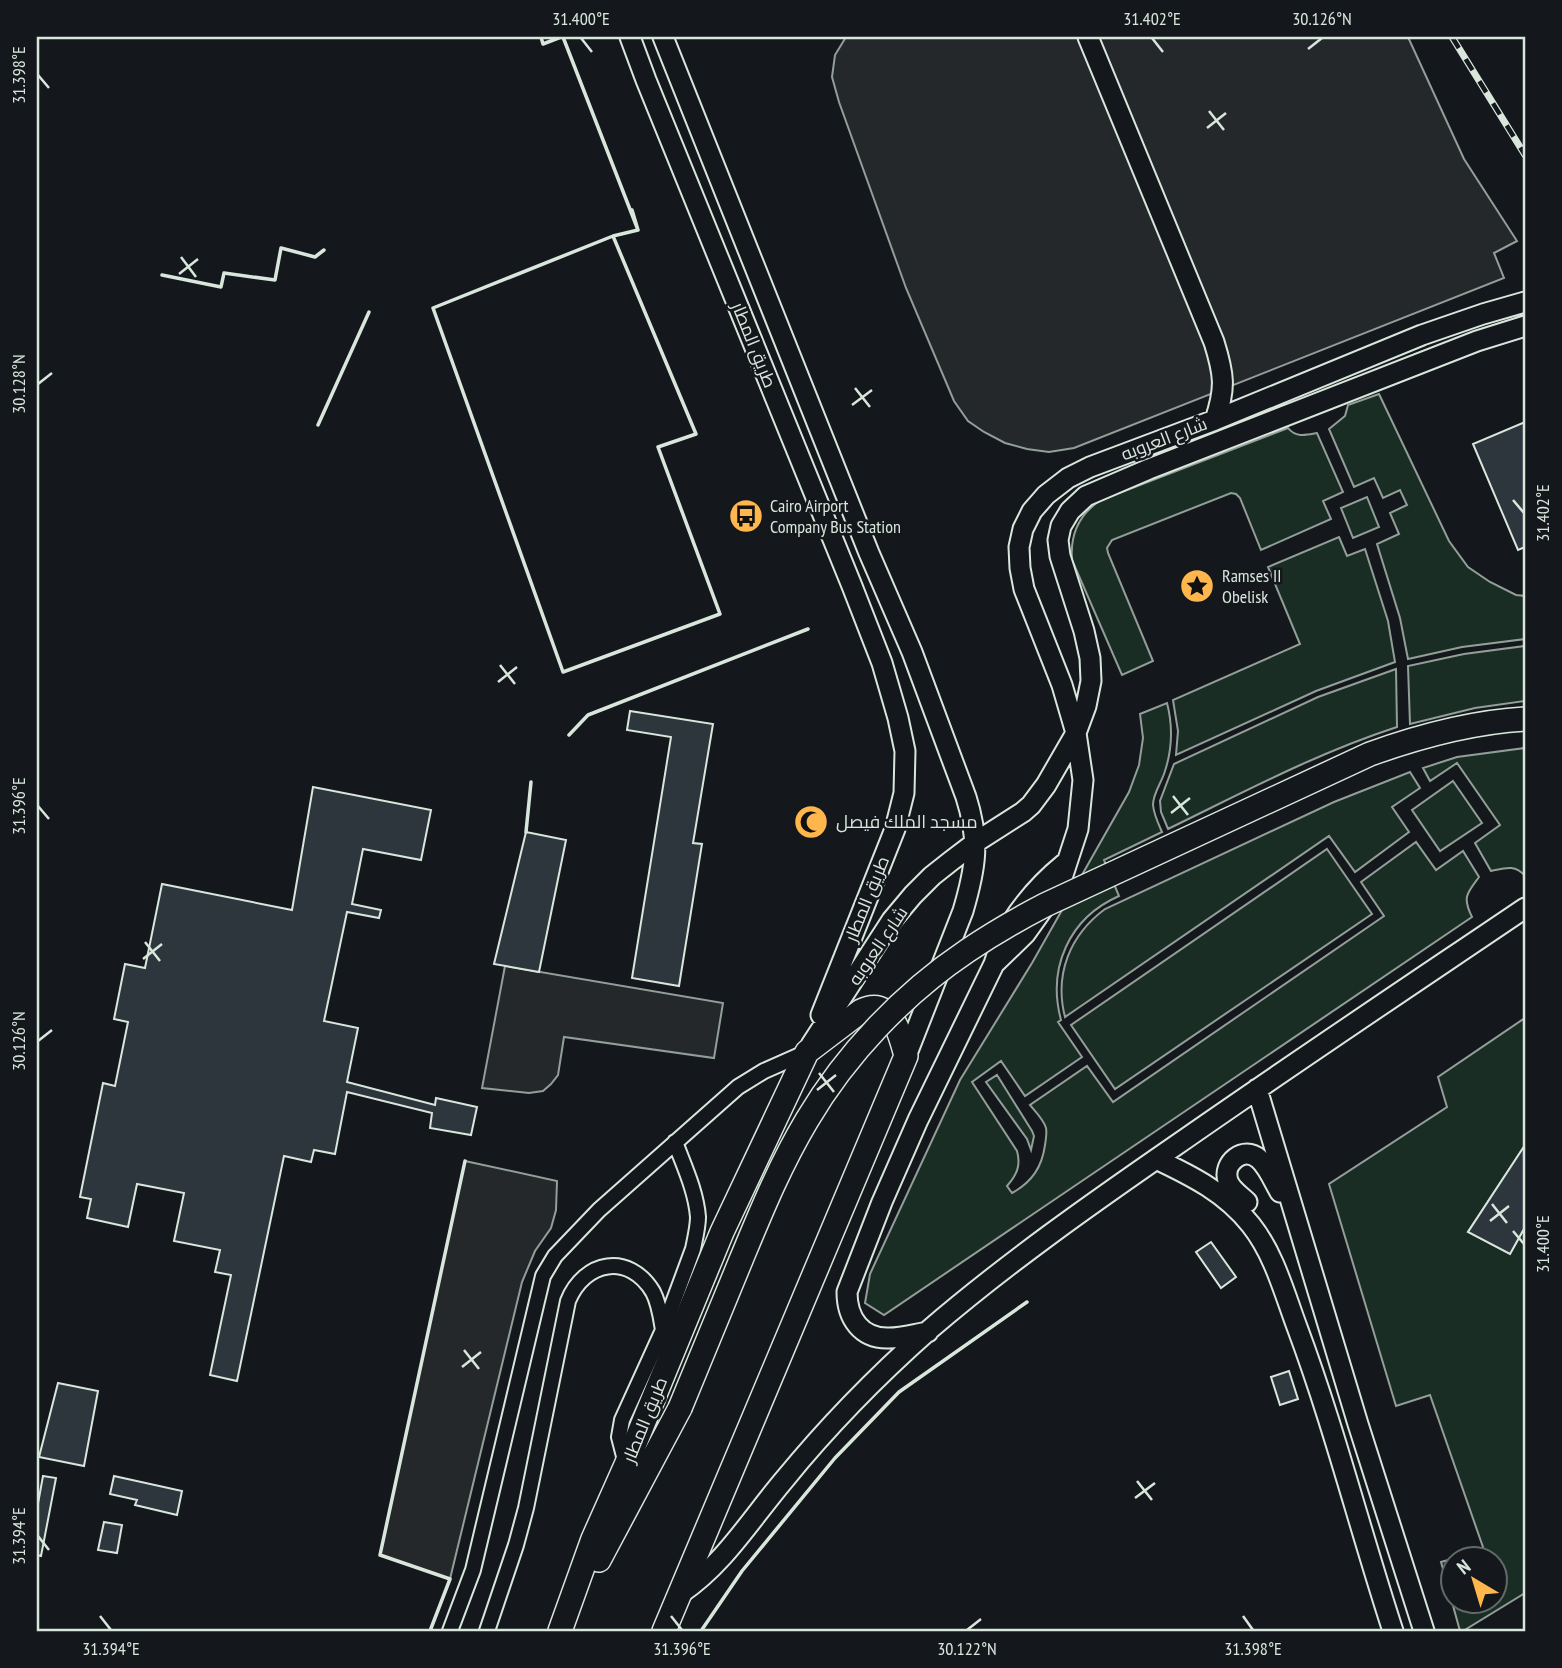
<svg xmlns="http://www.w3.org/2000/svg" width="1562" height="1668" viewBox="0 0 1562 1668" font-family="'PT Sans Narrow',Cairo,sans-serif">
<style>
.green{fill:#1a2d24;stroke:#939e99;stroke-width:2;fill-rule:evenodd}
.parking{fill:#24282b;stroke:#939e99;stroke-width:2}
.building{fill:#2c363c;stroke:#d8e6dc;stroke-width:2}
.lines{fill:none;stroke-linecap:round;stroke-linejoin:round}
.street-casing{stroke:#d8e6dc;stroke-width:18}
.secondary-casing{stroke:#d8e6dc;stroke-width:23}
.primary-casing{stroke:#d8e6dc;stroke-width:26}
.street{stroke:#14181c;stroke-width:14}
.secondary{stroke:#14181c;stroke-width:19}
.primary{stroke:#14181c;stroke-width:23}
.rail-casing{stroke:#d8e6dc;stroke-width:7}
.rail{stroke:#14181c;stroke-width:4.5;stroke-dasharray:13;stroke-linecap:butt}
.primary-bridge-casing{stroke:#d8e6dc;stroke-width:26;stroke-linecap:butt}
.primary-bridge{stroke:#14181c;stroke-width:23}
.wall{stroke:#d8e6dc;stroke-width:3.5}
.ticks{fill:none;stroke:#d8e6dc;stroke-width:2.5}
.labels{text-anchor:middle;stroke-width:5;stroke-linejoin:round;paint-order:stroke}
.street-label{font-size:18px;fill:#d8e6dc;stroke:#14181c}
.poi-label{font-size:18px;fill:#d8e6dc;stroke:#14181c;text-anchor:start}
.neatline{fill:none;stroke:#d8e6dc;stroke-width:2.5}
.ticks-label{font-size:18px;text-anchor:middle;fill:#d8e6dc}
</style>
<rect width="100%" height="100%" fill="#14181c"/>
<path class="green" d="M1379,394l70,147 19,26 22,15 26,13 9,1v43l-63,8 -54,12 -8,-41 -23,-74 22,-10 -9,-21 17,-8 -7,-15 -17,8 -9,-20 -20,9 -25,-58 16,-13 3,-11z
M1288,428c8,10 18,7 29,5l26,59 -20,9 8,18 -70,31 -21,-52 -4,-4 -5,-1 -119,47 -5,8 1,5 45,108 -31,14 -50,-115c-2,-26 7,-46 29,-60z
M1367,497l12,30 -26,11 -12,-30z
M1339,537l8,19 18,-7 23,72 7,41 -79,29 -140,64 2,-24 -5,-31 127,-56 -32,-77z
M1525,646v55l-50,7 -65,16 -2,-58 56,-12z
M1396,669l1,58c-80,26 -153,65 -229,102l-7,-17 -1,-11 14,-37 144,-67z
M1167,703c6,23 5,48 -3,71 -4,11 -11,20 -11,31 1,10 5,18 9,27l-58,28 15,36c-50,22 -72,72 -58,124l-3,2 24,35 -57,39 -24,-35 -29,21 45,69c4,14 0,24 -10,35l5,7c20,-11 30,-26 33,-48 1,-6 2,-12 1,-17 -2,-8 -11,-17 -16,-23l57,-39 26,36 271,-186 -23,-34 55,-40 20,28 27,-19 16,26c-12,16 -17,20 -7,40l-588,398 -19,-12 5,-29 90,-194 72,-117 97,-171 10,-27 4,-27 -3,-24z
M1525,748v128c-10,-12 -20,-8 -34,-5l-16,-28 25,-18 -43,-62 -27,18 -7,-13 34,-11z
M1410,772l10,16 -28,19 17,25 -54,40 -26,-36 -264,181c-11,-43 5,-82 40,-108l229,-107z
M1453,781l29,42 -42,28 -28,-41z
M1327,849l45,65 -257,175 -44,-64z
M1525,1018v127l-57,87 42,22 15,-27v366l-62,38h-3l-19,-69 43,-12 -54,-155 -34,11 -67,-222 118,-77 -9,-30zM1454,1560h42v42h-42z
M997,1075l35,56 2,5 -3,14 -4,-11 -41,-57z"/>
<path class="parking" d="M846,37h562l56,122 53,82 -23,12 10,25 -430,170 -25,4 -22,-3 -22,-6 -21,-11 -16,-11 -14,-20 -48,-113 -67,-186 -7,-25 3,-22z
M505,966l218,37 -9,55 -150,-21 -6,38 -7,9 -8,7 -14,2 -47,-5z
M465,1161l92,20 -1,29 -5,18 -16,23 -13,31 -72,297 -70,-24z"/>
<path class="building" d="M1525,422v125l-7,3 -45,-106z
M630,711l83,13 -20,119 9,1 -23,142 -47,-8 39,-241 -44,-7z
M313,787l118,23 -10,50 -58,-11 -11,55 29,6 -2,8 -32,-6 -23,109 34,7 -11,54 88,23 1,-7 41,9 -6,28 -41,-7 2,-15 -85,-21 -12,62 -21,-4 -3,12 -27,-6 -47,225 -27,-6 21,-100 -16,-3 5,-22 -46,-9 10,-48 -47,-9 -9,43 -41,-9 4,-19 -11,-2 23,-114 12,3 13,-64 -14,-3 11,-55 20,4 17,-84 130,26z
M526,832l40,8 -27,132 -45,-8z
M1525,1145v82l-15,27 -42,-22z
M1211,1242l25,35 -15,11 -25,-36z
M1289,1371l9,28 -18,6 -9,-28z
M58,1383l40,8 -14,75 -45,-9z
M43,1476l13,2 -15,78 -4,-1v-46z
M114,1476l68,15 -5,24 -42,-10 2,-5 -27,-6z
M104,1522l18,3 -5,28 -19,-3z"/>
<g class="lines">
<g class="street-casing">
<path id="street" d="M626,1464l-7,-27 3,-17 41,-90 30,-81c2,-10 5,-22 5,-32 -2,-26 -14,-51 -23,-75
M450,1631l23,-61 70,-294 12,-20 44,-46 139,-123 26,-16 43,-19
M487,1631l29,-86 10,-37 42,-207c16,-40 61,-49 85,-9 6,11 8,26 10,38"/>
</g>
<g class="secondary-casing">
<path id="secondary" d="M630,37l16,43 206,506 30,77 16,55 7,33 -1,42 -9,36 -74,186
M663,37l206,516 43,99 54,145c14,44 10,70 -3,114l-57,145
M1088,37l126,305c10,32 12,46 1,78
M1010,925c15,-24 32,-43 54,-61
M994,964l31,-30 25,-35 11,-18 17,-52 5,-49 -7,-47 -14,-48 -38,-96 -4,-21 -1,-21 4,-18 9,-18 14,-16 22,-17 22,-11 125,-47 207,-85 61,-21 42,-12
M811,1045l81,-125 21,-25 19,-19 19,-15 25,-19 47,-30 8,-7 15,-20 30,-52 10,-27 5,-25 -1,-23 -6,-27 -24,-75 -2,-16 3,-14 9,-15 16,-15 63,-27 328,-128 48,-15
M1257,1089l101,335 66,207
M1156,1159c36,17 70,34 95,66 23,29 33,67 46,102 37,99 63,203 96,304
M1247,1202c-7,-7 -16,-12 -19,-21 -6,-18 16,-36 31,-22 9,8 15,23 21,33
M928,1332c-13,2 -26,6 -39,6 -28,1 -42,-20 -42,-46l35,-90 36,-82 76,-156 4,-12
M681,1593c43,-29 70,-74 103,-113 44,-54 93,-104 145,-150 78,-67 162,-126 246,-184 116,-81 233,-159 350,-238"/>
</g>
<g class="primary-casing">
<path id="primary" d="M599,1560l81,-152
M560,1631l33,-92 33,-74 96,-233 85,-180 54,-41c30,-15 39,22 45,45l-242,575"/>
</g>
<use href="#street" class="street"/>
<use href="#secondary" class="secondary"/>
<use href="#primary" class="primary"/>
<g class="rail-casing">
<path id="rail" d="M1452,37l73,118"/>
</g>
<use href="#rail" class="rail"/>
<g class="primary-bridge-casing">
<path id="primary-bridge" d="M680,1408c20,-49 41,-99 61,-148 20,-48 39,-95 66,-140 39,-66 96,-126 160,-169 25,-17 51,-32 78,-46l325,-151c50,-18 102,-32 155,-35"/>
</g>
<use href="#primary-bridge" class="primary-bridge"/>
<path class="wall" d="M541,37l2,7 18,-7
M563,37l75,193 -25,6 -180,72 130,364 157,-58 -62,-167 38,-13 -83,-198 25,-6 -6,-20
M162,275l59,12 3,-14 51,7 6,-32 34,9 9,-7
M318,425l51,-113
M569,735l19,-20 220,-86
M526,832l5,-50
M430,1631l20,-52 -70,-24 85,-394
M701,1631l41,-60 93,-113 64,-66 128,-90"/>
</g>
<path class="ticks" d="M581,38l11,14M1152,38l11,14M1308,49l14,-11M38,75l11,13M1209,111l15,19M1207,128l19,-15M181,257l15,20M179,274l19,-15M38,384l14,-11M855,388l15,19M852,405l20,-15M1513,500l11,13M500,665l15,19M498,682l19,-15M1173,796l15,19M38,806l11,13M1171,813l19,-15M145,942l15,19M143,959l19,-15M38,1041l14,-11M819,1073l15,19M817,1090l19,-15M1492,1204l15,19M1490,1221l19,-15M1513,1231l11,13M464,1350l15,19M462,1367l19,-15M1137,1481l15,19M1135,1498l20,-15M38,1536l11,14M100,1616l11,14M671,1616l11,14M1243,1616l10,14M967,1630l14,-11"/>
<defs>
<g id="bus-disc" transform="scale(1.75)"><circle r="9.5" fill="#ffb74d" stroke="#14181c"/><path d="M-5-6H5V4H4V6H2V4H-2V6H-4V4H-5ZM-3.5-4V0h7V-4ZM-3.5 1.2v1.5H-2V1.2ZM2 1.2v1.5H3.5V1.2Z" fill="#111"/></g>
<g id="sight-disc" transform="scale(1.75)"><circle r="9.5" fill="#ffb74d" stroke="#14181c"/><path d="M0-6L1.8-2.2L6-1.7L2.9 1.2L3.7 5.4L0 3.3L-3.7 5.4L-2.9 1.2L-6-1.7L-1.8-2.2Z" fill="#111"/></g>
<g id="mosque-disc" transform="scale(1.75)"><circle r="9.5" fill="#ffb74d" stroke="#14181c"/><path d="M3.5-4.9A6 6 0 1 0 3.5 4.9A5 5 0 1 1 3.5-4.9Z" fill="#111"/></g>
</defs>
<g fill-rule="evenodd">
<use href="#bus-disc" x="746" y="516"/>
<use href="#sight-disc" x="1197" y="586"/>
<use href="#mosque-disc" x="811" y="822"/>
</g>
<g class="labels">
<g class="street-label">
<text transform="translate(754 345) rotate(68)" y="6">طريق المطار</text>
<text transform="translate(1164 439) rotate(-21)" y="6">شارع العروبه</text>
<text transform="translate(867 899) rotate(-68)" y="6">طريق المطار</text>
<text transform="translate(878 946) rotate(-56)" y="6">شارع العروبه</text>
<text transform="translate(645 1420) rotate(-68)" y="6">طريق المطار</text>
</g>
<g class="poi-label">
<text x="770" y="512">Cairo Airport<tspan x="770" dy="21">Company Bus Station</tspan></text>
<text x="1222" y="582">Ramses II<tspan x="1222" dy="21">Obelisk</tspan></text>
<text x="836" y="828">مسجد الملك فيصل</text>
</g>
</g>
<rect width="1562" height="1668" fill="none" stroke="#14181c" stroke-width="77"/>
<g transform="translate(1474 1580) rotate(322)"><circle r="33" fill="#14181c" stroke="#626a69" stroke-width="2"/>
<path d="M0-5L12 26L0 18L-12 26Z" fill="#ffb74d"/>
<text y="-10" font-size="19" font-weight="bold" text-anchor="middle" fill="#d8e6dc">N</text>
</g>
<rect x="38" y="38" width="1486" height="1592" class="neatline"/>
<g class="ticks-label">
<text x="581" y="25">31.400°E</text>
<text x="1152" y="25">31.402°E</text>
<text x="1322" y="25">30.126°N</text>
<text transform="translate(19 75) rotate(-90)" y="6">31.398°E</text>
<text transform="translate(19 384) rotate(-90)" y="6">30.128°N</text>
<text transform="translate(1543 513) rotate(-90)" y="6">31.402°E</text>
<text transform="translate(19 806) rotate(-90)" y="6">31.396°E</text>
<text transform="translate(19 1041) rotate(-90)" y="6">30.126°N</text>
<text transform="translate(1543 1244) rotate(-90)" y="6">31.400°E</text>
<text transform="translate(19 1536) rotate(-90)" y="6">31.394°E</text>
<text x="111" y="1655">31.394°E</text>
<text x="682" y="1655">31.396°E</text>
<text x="967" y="1655">30.122°N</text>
<text x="1253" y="1655">31.398°E</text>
</g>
</svg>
